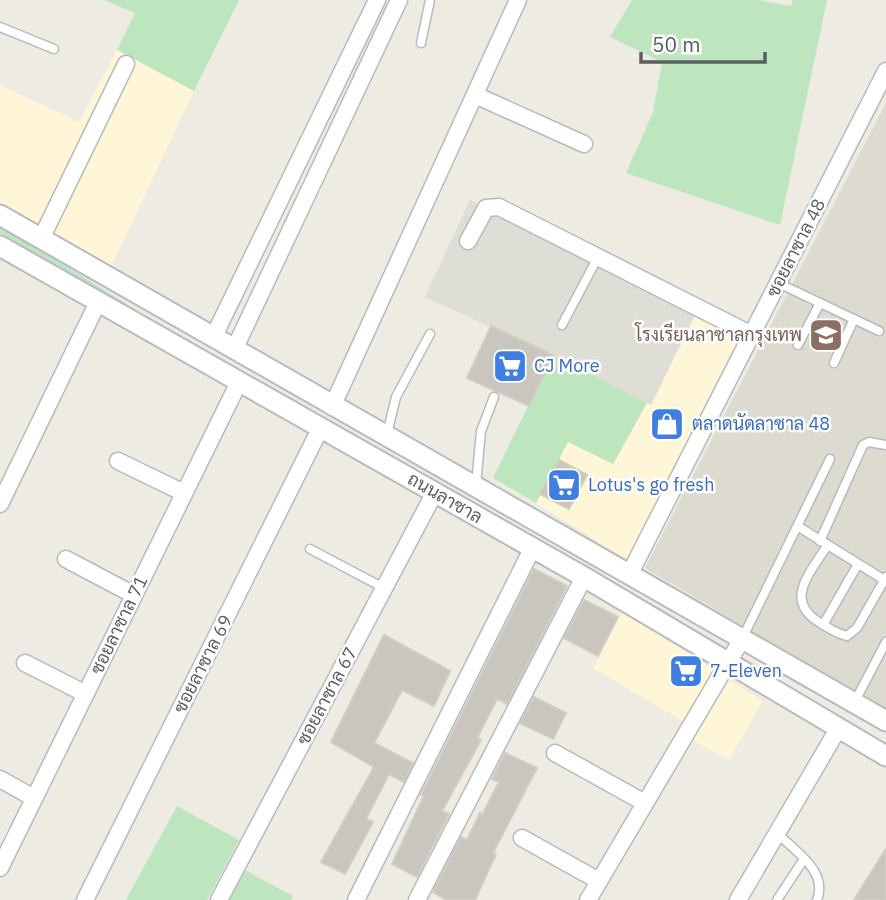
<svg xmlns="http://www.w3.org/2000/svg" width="886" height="900" viewBox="0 0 886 900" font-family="'IBM Plex Sans',Sarabun,sans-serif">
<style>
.commercial{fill:#fef6d6}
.industrial{fill:#deddd6}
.education{fill:#dddad0}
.green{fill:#bde6bf}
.building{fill:#c8c6bf;stroke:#d2cdc0;stroke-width:2}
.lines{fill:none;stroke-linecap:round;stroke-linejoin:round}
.service-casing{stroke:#b7babf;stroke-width:11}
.minor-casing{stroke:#b7babf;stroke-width:19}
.tertiary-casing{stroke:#b7babf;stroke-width:23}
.service{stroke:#fff;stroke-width:8}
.minor{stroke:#fff;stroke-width:16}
.tertiary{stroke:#fff;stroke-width:19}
.labels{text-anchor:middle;stroke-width:5;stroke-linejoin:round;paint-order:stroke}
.street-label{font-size:18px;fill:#5a5e63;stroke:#fff}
.education-label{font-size:18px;fill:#785e54;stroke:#fff;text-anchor:end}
.shop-label{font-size:18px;fill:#366cbe;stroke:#fff;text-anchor:start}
</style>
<rect width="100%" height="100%" fill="#edebe2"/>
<path class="commercial" d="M117,50l77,41 -83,176 -111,-63v-119l79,37z
M695,315l46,23 -112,223 -93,-58 32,-61 45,22 34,-61 4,2z
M622,612l141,89 -34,59 -50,-27 6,-11 -92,-54z"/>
<path class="industrial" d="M470,200l225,115 -44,90 -98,-50 -128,-58z"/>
<path class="education" d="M886,103v607l-241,-142z"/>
<path class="green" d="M104,0h135l-45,91 -77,-41 18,-37z
M632,0h126l33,6 2,-6h34l-47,225 -154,-52 27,-61 9,-50 -52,-25z
M0,226c62,36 120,75 182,112l-3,2 -179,-107z
M553,355l94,48 -34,61 -45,-22 -32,61 -43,-25z
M177,806l62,34 -32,60h-81z
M245,870l48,26 -2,4h-63z"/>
<path class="building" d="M491,326l62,29 -24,51 -62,-28z
M559,460l28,15 -18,34 -29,-15z
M534,569l33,17 -60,118 -10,-5 -20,39 4,2 -39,71 7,3 -32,63 -25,-13 32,-68 -3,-1z
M584,600l34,17 -20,39 -34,-18z
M384,635l66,36 -16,35 -32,-16 -28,53 39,20 -9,19 -15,-8 -23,45 7,3 -28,52 -24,-12 53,-95 -43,-25z
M534,697l32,16 -13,26 -33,-16z
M505,753l32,15 -44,85 3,1 -21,46h-28l-14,-8 28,-55 6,3 13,-27 2,2 17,-33 -7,-3z
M886,849v51h-32z"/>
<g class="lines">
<g class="service-casing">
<path id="service" d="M0,27l54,22
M421,43l9,-43
M778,283l101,48
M562,325l36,-68
M798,345l22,-42
M834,363l20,-44
M387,434l9,-37 34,-63
M476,485l5,-54 13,-34
M799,527l87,54
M820,541l43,-96 6,-3 17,3
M827,546c-17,27 -45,56 -5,78 8,5 15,10 25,12l10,-8 29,-51
M310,549l74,39
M823,625l35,-61
M742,639l88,-180
M854,703l32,-61
M777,833c19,19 51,38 40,67
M777,900l27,-41"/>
</g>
<g class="minor-casing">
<path id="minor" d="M475,95l109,49
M41,239l85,-175
M468,241l18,-33 13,-1 253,128
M213,338l164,-338
M234,350l165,-350
M332,407l186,-407
M118,461l66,32
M0,504l98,-202
M66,559l68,36
M629,575l257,-504
M25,663l61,31
M555,753l90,50
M0,779l34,19
M522,838l77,43
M0,868l239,-486
M85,900l236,-473
M219,900l216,-408
M356,900l176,-351
M417,900l167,-323
M588,900l154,-261
M738,900l100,-171"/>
</g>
<g class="tertiary-casing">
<path id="tertiary" d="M0,215l886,506
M0,246l584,331 302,179"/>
</g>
<use href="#service" class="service"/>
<use href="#minor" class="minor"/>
<use href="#tertiary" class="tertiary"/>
</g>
<defs>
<g id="school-square" transform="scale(1.75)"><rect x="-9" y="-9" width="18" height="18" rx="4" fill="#8d6e63" stroke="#fff"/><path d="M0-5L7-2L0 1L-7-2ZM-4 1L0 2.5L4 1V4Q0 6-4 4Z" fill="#fff"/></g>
<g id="supermarket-square" transform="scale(1.75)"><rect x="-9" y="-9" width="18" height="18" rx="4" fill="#3f7fe0" stroke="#fff"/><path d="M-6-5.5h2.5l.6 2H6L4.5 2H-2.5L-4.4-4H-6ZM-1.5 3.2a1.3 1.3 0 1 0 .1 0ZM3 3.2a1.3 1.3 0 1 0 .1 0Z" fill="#fff"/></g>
<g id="shop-square" transform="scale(1.75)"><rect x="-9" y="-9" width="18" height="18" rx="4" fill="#3f7fe0" stroke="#fff"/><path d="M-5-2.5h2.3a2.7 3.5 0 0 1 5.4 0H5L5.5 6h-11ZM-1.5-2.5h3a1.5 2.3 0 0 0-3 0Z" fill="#fff"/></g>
</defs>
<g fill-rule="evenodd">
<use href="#school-square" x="826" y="335"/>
<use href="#supermarket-square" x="510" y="366"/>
<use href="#shop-square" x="667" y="424"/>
<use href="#supermarket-square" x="564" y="485"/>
<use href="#supermarket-square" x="686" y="671"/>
</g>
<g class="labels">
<g class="street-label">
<text transform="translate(796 248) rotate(-63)" y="6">ซอยลาซาล 48</text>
<text transform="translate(445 498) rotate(30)" y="6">ถนนลาซาล</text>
<text transform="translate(119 625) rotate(-64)" y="6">ซอยลาซาล 71</text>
<text transform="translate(203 664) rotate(-63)" y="6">ซอยลาซาล 69</text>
<text transform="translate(327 696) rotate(-62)" y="6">ซอยลาซาล 67</text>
</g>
<g class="education-label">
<text x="802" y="341">โรงเรียนลาซาลกรุงเทพ</text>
</g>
<g class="shop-label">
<text x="534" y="372">CJ More</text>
<text x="692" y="430">ตลาดนัดลาซาล 48</text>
<text x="588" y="491">Lotus's go fresh</text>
<text x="710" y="677">7-Eleven</text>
</g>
</g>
<path d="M641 52v10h124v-10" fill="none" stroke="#5a5e63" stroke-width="3.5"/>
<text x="652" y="52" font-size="21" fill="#5a5e63" stroke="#ffffff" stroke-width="5" paint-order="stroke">50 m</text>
</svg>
